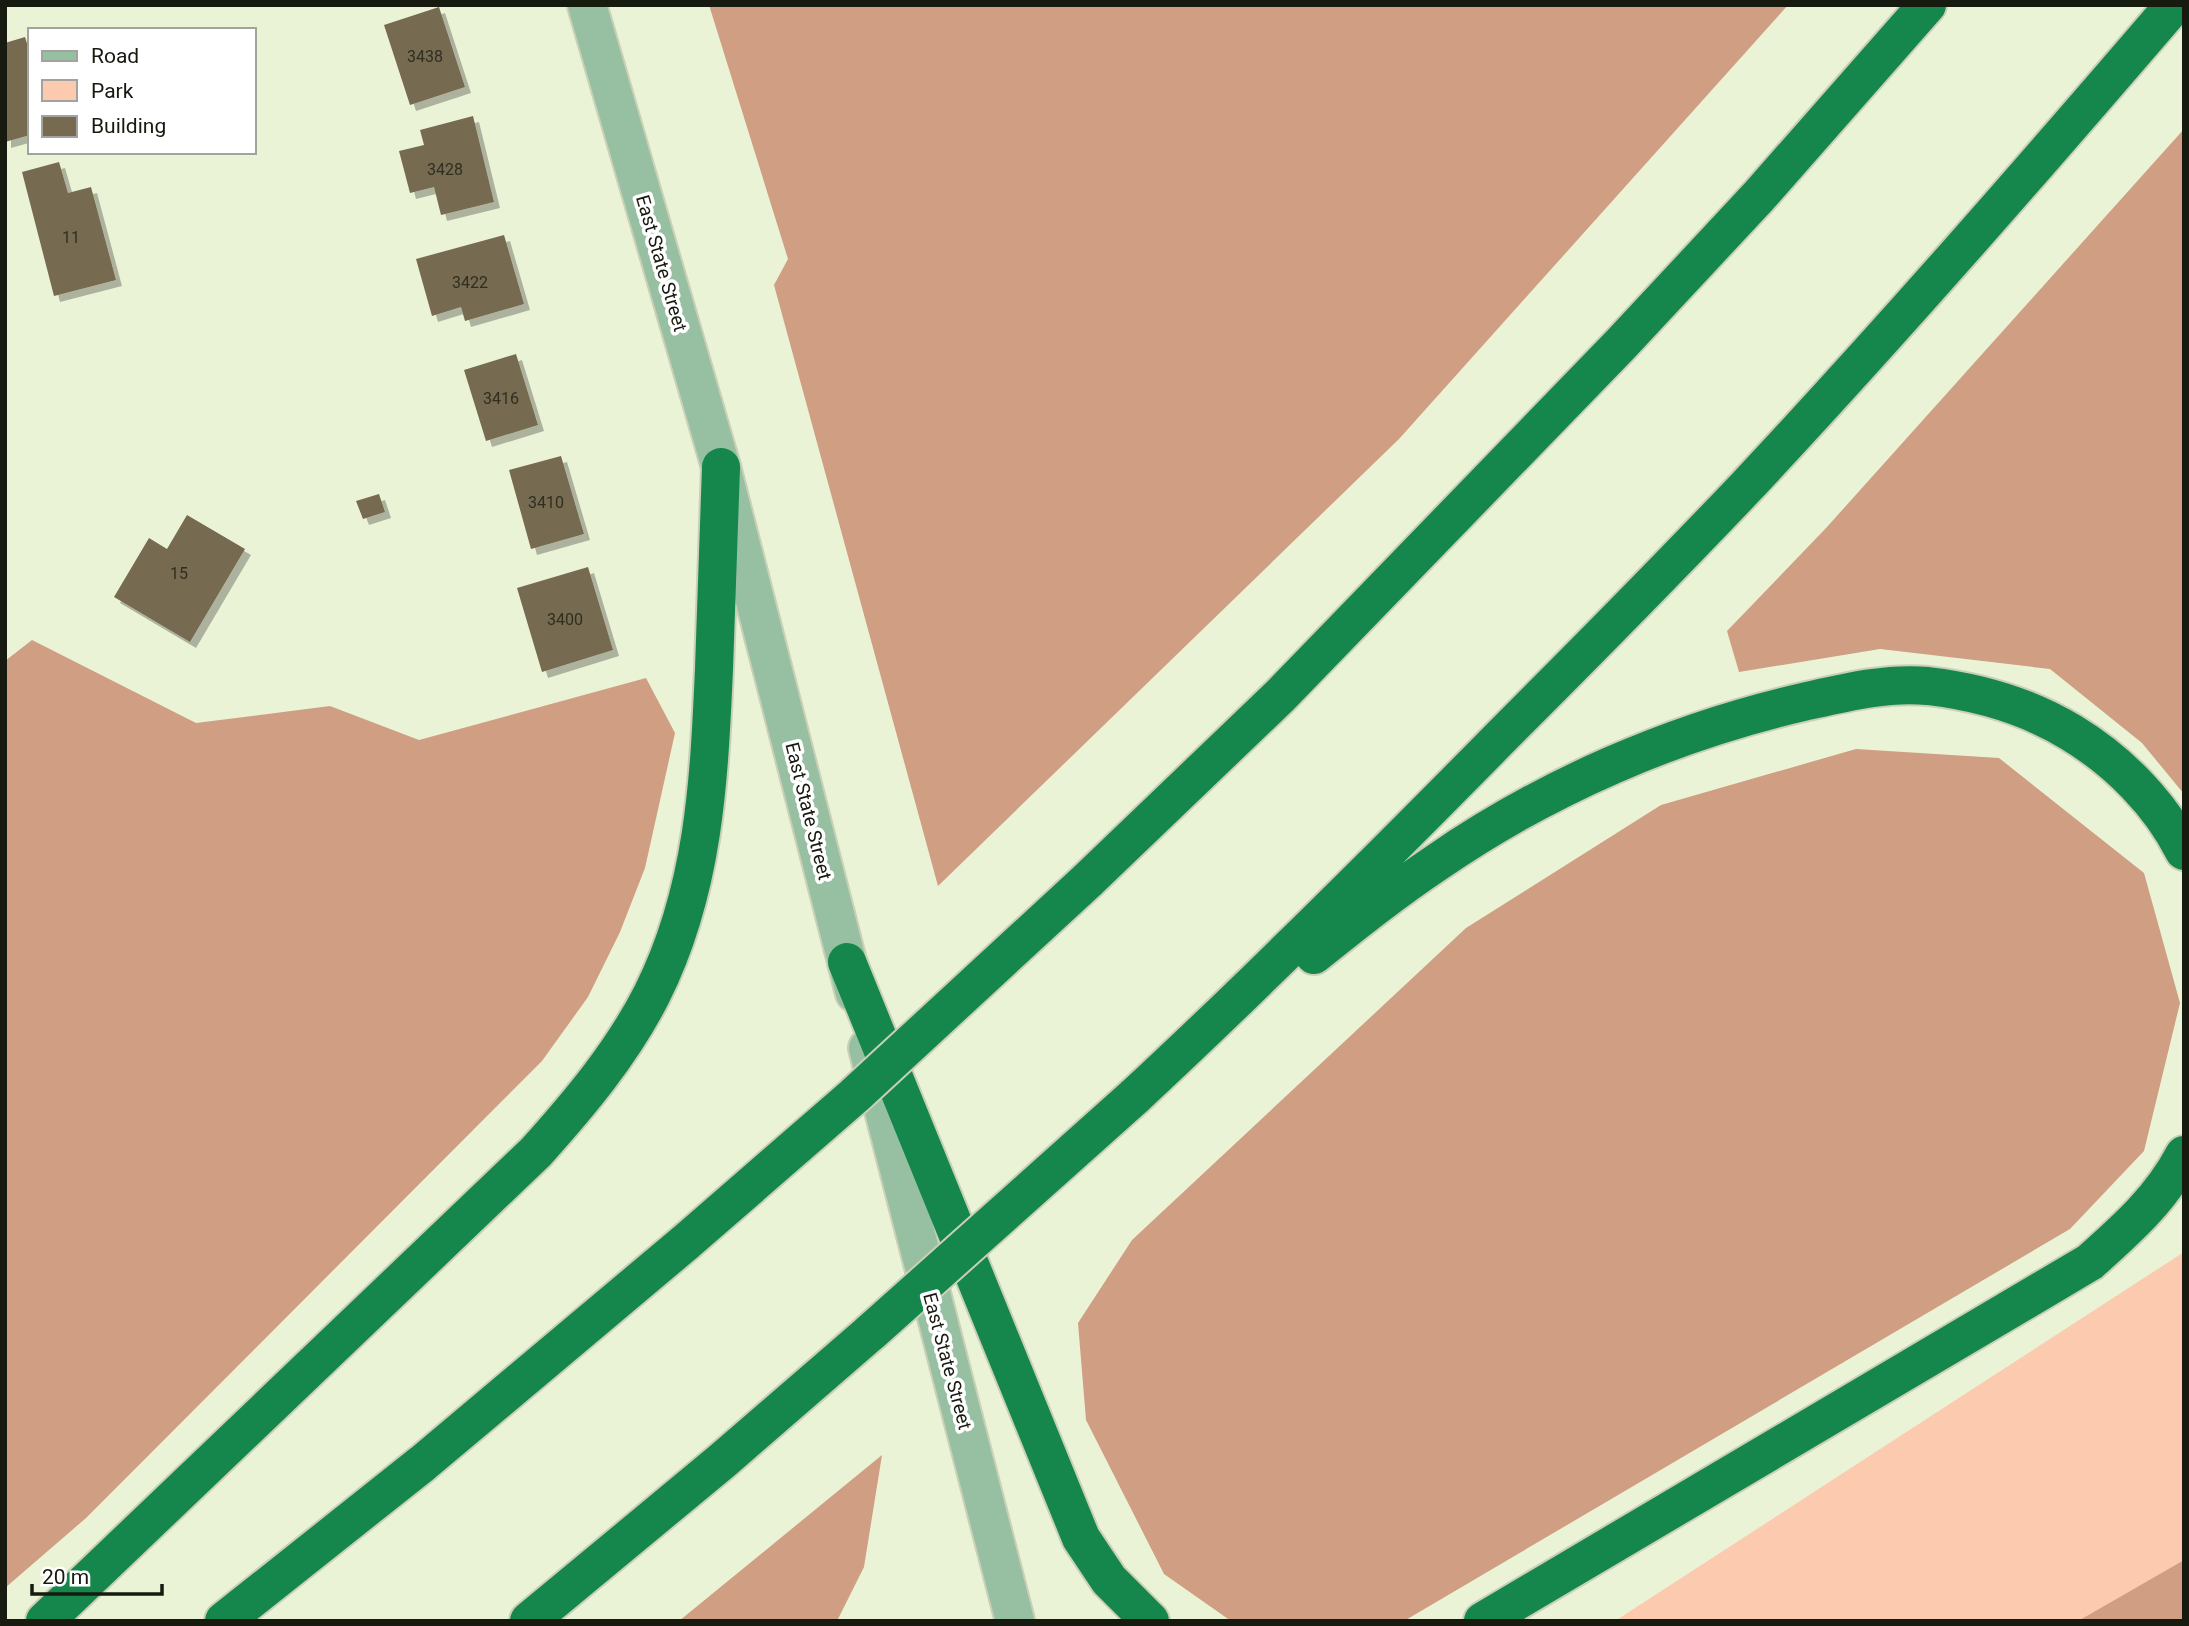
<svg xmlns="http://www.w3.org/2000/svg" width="2189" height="1626" viewBox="0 0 2189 1626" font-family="Roboto,sans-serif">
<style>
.green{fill:#fccaaf}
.forest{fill:#d09e82}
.building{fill:#766a51;filter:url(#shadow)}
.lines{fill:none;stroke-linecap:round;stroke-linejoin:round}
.tertiary-casing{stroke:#c9d0b6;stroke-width:42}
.motorway-casing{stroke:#c9d0b6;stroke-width:42}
.tertiary{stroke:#97c0a3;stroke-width:38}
.motorway{stroke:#15874c;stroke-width:38}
.motorway-bridge-casing{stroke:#c9d0b6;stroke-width:42;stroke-linecap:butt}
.motorway-bridge{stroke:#15874c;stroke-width:38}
.labels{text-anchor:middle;stroke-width:7;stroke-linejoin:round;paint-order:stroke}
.number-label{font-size:16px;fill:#2f2e20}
.street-label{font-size:19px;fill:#171a0f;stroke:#fff}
</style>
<defs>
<filter id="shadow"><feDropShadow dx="6" dy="6" stdDeviation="0" flood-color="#0004"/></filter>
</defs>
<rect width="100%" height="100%" fill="#ebf3d6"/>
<path class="green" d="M2184,1252v308l-106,61h-463z"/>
<path class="forest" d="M709,5h1079l-389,434 -461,447 -164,-601 14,-26z
M2184,129v665l-42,-51 -92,-74 -170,-20 -141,23 -12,-41 100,-104z
M32,640l164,83 134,-17 89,34 227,-62 29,55 -30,135 -25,64 -32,65 -46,64 -456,457 -81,70v-927z
M1856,749l143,9 145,115 36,130 -36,148 -74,78 -666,392h-173l-67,-47 -78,-154 -8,-97 54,-83 334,-312 195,-123z
M882,1455l-18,112 -27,54h-158z
M2184,1560v61h-106z"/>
<path class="building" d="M439,7l26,80 -55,18 -26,-80z
M25,37l5,16v82l-25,7v-99z
M473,116l21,86 -53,13 -7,-28 -24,6 -11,-42 25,-6 -4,-15z
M59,162l9,31 23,-6 25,93 -62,16 -32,-124z
M504,235l20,69 -59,17 -4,-14 -29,9 -16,-57z
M516,354l22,71 -52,16 -22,-71z
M561,456l23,78 -53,15 -22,-79z
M379,494l6,18 -22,7 -7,-18z
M187,515l58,34 -55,93 -76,-45 35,-59 18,11z
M588,567l25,83 -71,22 -25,-84z"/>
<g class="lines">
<g class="tertiary-casing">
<path id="tertiary" d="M587,5l134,462 134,526
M868,1048l147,573"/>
</g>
<g class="motorway-casing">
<path id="motorway" d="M1087,881l193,-185 341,-352 138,-148 168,-191
M1314,955c40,-32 80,-64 122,-92 110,-76 237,-131 367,-161 40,-9 83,-20 125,-16 51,6 100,20 144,47 46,28 88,70 112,118
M847,962l234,576 28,42 41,41
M1134,1097c126,-117 247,-238 368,-361 82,-82 164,-165 244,-249 147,-157 288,-319 428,-482
M45,1621l491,-469c44,-49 86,-99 116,-158 52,-104 57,-212 62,-325 2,-67 5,-134 7,-202
M224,1621l199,-158 263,-221
M529,1621l193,-160 149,-129
M1483,1621l607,-359c37,-33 71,-63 94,-107"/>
</g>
<use href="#tertiary" class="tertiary"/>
<use href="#motorway" class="motorway"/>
<g class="motorway-bridge-casing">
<path id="motorway-bridge" d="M686,1242l168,-146 233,-215
M871,1332l263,-235"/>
</g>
<use href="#motorway-bridge" class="motorway-bridge"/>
</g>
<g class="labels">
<g class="number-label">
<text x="425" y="62">3438</text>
<text x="445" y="175">3428</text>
<text x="71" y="243">11</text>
<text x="470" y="288">3422</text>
<text x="501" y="404">3416</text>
<text x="546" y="508">3410</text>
<text x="179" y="579">15</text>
<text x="565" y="625">3400</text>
</g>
<g class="street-label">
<text transform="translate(662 263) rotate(74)" y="7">East State Street</text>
<text transform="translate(809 811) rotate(76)" y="7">East State Street</text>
<text transform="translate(948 1361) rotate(75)" y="7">East State Street</text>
</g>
</g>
<rect width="2189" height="1626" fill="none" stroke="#171a0f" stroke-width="14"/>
<rect x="28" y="28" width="228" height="126" fill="#ffffff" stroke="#a2a39f" stroke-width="2"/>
<rect x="42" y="51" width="35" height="10" fill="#97c0a3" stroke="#a2a39f" stroke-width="2"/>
<text x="91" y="63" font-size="21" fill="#171a0f">Road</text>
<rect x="42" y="80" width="35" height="21" fill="#fccaaf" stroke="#a2a39f" stroke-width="2"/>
<text x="91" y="98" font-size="21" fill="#171a0f">Park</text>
<rect x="42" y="116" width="35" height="21" fill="#766a51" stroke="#a2a39f" stroke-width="2"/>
<text x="91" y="133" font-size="21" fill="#171a0f">Building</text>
<path d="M32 1584v10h130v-10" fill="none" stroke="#171a0f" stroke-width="3.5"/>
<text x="42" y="1584" font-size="21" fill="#171a0f" stroke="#ffffff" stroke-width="5" paint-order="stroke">20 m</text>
</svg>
